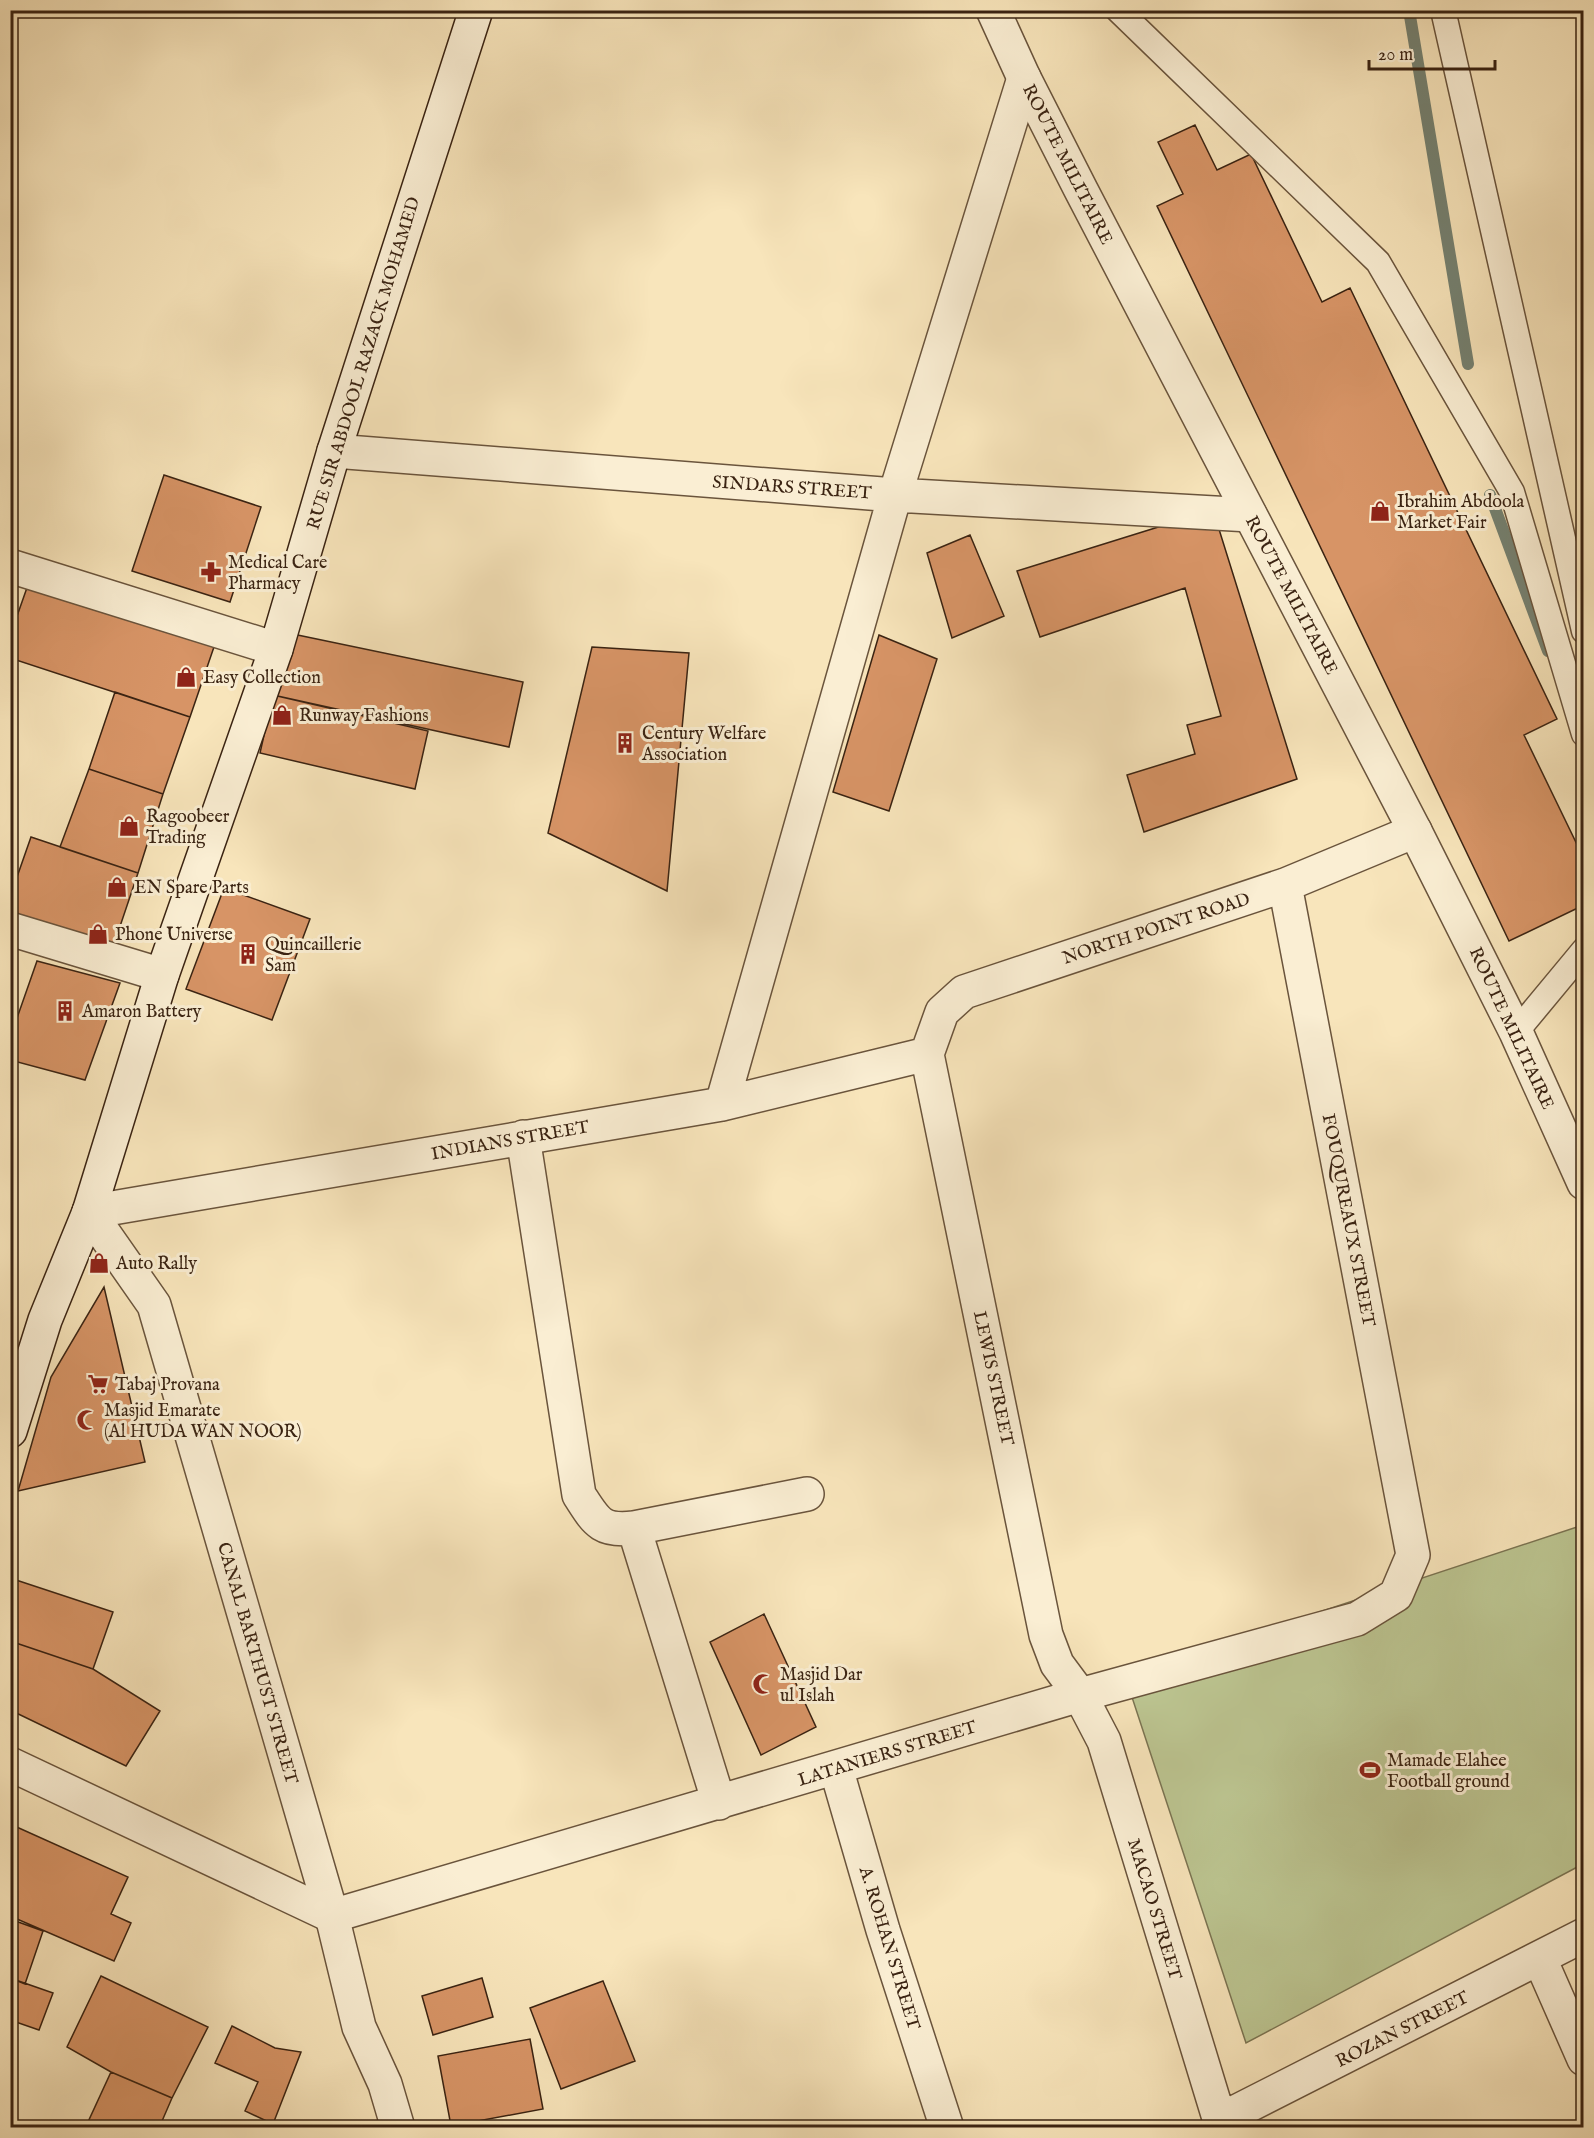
<svg xmlns="http://www.w3.org/2000/svg" width="1594" height="2138" viewBox="0 0 1594 2138" font-family="'IM FELL English',serif">
<style>
.green{fill:#bcc591;stroke:#7b7452;stroke-width:1.5}
.lines{fill:none;stroke-linecap:round;stroke-linejoin:round}
.stream{stroke:#758171;stroke-width:12}
.building{fill:#d79466;stroke:#3a2312;stroke-width:1.5}
.service-casing{stroke:#6a543c;stroke-width:27}
.minor-casing{stroke:#6a543c;stroke-width:36}
.tertiary-casing{stroke:#6a543c;stroke-width:36}
.secondary-casing{stroke:#3a2312;stroke-width:36}
.service{stroke:#faeed3;stroke-width:24}
.minor{stroke:#faeed3;stroke-width:33}
.tertiary{stroke:#faeed3;stroke-width:33}
.secondary{stroke:#faeed3;stroke-width:33}
.labels{text-anchor:middle;stroke-width:6;stroke-linejoin:round;paint-order:stroke}
.street-label{font-size:18px;fill:#3a2312;stroke:#faeed3}
.poi-label{font-size:18px;fill:#3a2312;stroke:#faeed3;text-anchor:start}
</style>
<rect width="100%" height="100%" fill="#f8e5bb"/>
<filter id="stains"><feTurbulence type="fractalNoise" baseFrequency=".00333" numOctaves="4"/><feColorMatrix values="0 0 0 0 .2 0 0 0 0 .09 0 0 0 0 .02 0 0 0 .5 -.17"/></filter>
<radialGradient id="worn" r=".72"><stop offset=".6" stop-color="#630" stop-opacity="0"/><stop offset="1" stop-color="#630" stop-opacity=".3"/></radialGradient>
<path class="green" d="M1583,1525v339l-337,179 -121,-367z"/>
<g class="lines">
<path class="stream" d="M1409,10l59,354
M1490,495l58,156"/>
</g>
<path class="building" d="M1195,125l22,45 34,-16 71,148 28,-14 207,431 -33,16 60,124v46l-75,36 -352,-735 26,-12 -25,-52z
M164,475l97,32 -31,95 -98,-31z
M1213,510l84,269 -153,53 -17,-57 68,-21 -8,-29 34,-9 -36,-128 -145,49 -23,-66z
M970,535l34,81 -52,22 -25,-85z
M29,582l186,62 -25,73 -180,-59v-22z
M288,633l235,49 -14,65 -236,-52z
M879,635l58,24 -48,152 -56,-19z
M592,647l97,6 -22,238 -119,-58z
M115,692l75,25 -27,77 -74,-25z
M273,695l155,36 -13,58 -155,-36z
M89,769l74,25 -25,79 -78,-26z
M31,837l107,36 -28,83 -100,-34v-25z
M224,888l86,31 -38,101 -86,-31z
M37,961l83,22 -35,97 -75,-20v-22z
M104,1287l41,175 -127,29 33,-114z
M10,1578l103,34 -20,57 -83,-28z
M764,1614l52,113 -55,28 -51,-113z
M10,1641l83,28 67,42 -34,55 -116,-56z
M10,1824l118,53 -17,37 20,9 -17,38 -104,-45z
M10,1919l33,12 -18,53 -15,-6z
M101,1976l107,51 -36,71 -61,-26 -44,-25z
M10,1978l43,15 -14,37 -29,-10z
M482,1978l11,39 -60,18 -11,-39z
M603,1981l32,80 -74,28 -31,-81z
M232,2026l43,22 26,4 -28,72 -28,-13 13,-29 -43,-19z
M530,2039l13,70 -92,17 -13,-70z
M111,2072l61,26 -13,30h-58l-13,-6z"/>
<g class="lines">
<g class="service-casing">
<path id="service" d="M1118,10l260,252 134,230 72,242
M1443,10l141,621
M1516,1032l68,-82"/>
</g>
<g class="minor-casing">
<path id="minor" d="M334,451l561,44 355,20
M10,566l266,83
M10,929l152,46
M927,1054l119,581 11,29 23,31 24,46 118,387
M927,1054l15,-42 22,-20 321,-107 130,-54
M722,1104l173,-609 129,-417
M523,1137l56,358c17,26 21,37 55,33l85,275
M89,1212l633,-108 205,-50
M634,1528l173,-34
M10,1764l322,152 748,-221 277,-76 39,-24 17,-40 -128,-670
M836,1768l47,162 64,198
M1540,1959l44,100
M1220,2120l364,-185"/>
</g>
<g class="tertiary-casing">
<path id="tertiary" d="M993,10l31,68 57,112 334,641 101,201 68,151
M89,1212l65,93 178,611 27,111 26,57 13,44"/>
</g>
<g class="secondary-casing">
<path id="secondary" d="M10,1431l35,-111 44,-108 73,-237 114,-326 58,-198 142,-441"/>
</g>
<use href="#service" class="service"/>
<use href="#minor" class="minor"/>
<use href="#tertiary" class="tertiary"/>
<use href="#secondary" class="secondary"/>
</g>
<defs>
<g id="shop-bare" transform="scale(1.62)"><path d="M-5-2.5h2.3a2.7 3.5 0 0 1 5.4 0H5L5.5 6h-11ZM-1.5-2.5h3a1.5 2.3 0 0 0-3 0Z" fill="#8f2418" stroke="#faeed3" stroke-width="2.5" paint-order="stroke"/></g>
<g id="pharmacy-bare" transform="scale(1.62)"><path d="M-2-6h4v4h4v4h-4v4h-4v-4h-4v-4h4Z" fill="#8f2418" stroke="#faeed3" stroke-width="2.5" paint-order="stroke"/></g>
<g id="building-bare" transform="scale(1.62)"><path d="M-4-6H4V6H1V3H-1V6H-4ZM-2.5-4.3h1.7v1.8h-1.7ZM.8-4.3h1.7v1.8H.8ZM-2.5-1h1.7V.8h-1.7ZM.8-1h1.7V.8H.8Z" fill="#8f2418" stroke="#faeed3" stroke-width="2.5" paint-order="stroke"/></g>
<g id="supermarket-bare" transform="scale(1.62)"><path d="M-6-5.5h2.5l.6 2H6L4.5 2H-2.5L-4.4-4H-6ZM-1.5 3.2a1.3 1.3 0 1 0 .1 0ZM3 3.2a1.3 1.3 0 1 0 .1 0Z" fill="#8f2418" stroke="#faeed3" stroke-width="2.5" paint-order="stroke"/></g>
<g id="mosque-bare" transform="scale(1.62)"><path d="M3.5-4.9A6 6 0 1 0 3.5 4.9A5 5 0 1 1 3.5-4.9Z" fill="#8f2418" stroke="#faeed3" stroke-width="2.5" paint-order="stroke"/></g>
<g id="stadium-bare" transform="scale(1.62)"><path d="M0-5a6.5 5 0 1 0 0 10a6.5 5 0 1 0 0-10ZM-3.5-1.8h7v3.6h-7Z" fill="#8f2418" stroke="#faeed3" stroke-width="2.5" paint-order="stroke"/></g>
</defs>
<g fill-rule="evenodd">
<use href="#shop-bare" x="1380" y="511"/>
<use href="#pharmacy-bare" x="211" y="572"/>
<use href="#shop-bare" x="186" y="677"/>
<use href="#shop-bare" x="282" y="715"/>
<use href="#building-bare" x="625" y="743"/>
<use href="#shop-bare" x="129" y="826"/>
<use href="#shop-bare" x="117" y="887"/>
<use href="#shop-bare" x="98" y="934"/>
<use href="#building-bare" x="248" y="954"/>
<use href="#building-bare" x="65" y="1011"/>
<use href="#shop-bare" x="99" y="1263"/>
<use href="#supermarket-bare" x="98" y="1384"/>
<use href="#mosque-bare" x="87" y="1420"/>
<use href="#mosque-bare" x="763" y="1684"/>
<use href="#stadium-bare" x="1370" y="1770"/>
</g>
<g class="labels">
<g class="street-label">
<text transform="translate(1068 164) rotate(63)" y="6">ROUTE MILITAIRE</text>
<text transform="translate(363 363) rotate(-73)" y="6">RUE SIR ABDOOL RAZACK MOHAMED</text>
<text transform="translate(792 487) rotate(4)" y="6">SINDARS STREET</text>
<text transform="translate(1292 595) rotate(62)" y="6">ROUTE MILITAIRE</text>
<text transform="translate(1156 928) rotate(-18)" y="6">NORTH POINT ROAD</text>
<text transform="translate(1512 1028) rotate(65)" y="6">ROUTE MILITAIRE</text>
<text transform="translate(510 1140) rotate(-10)" y="6">INDIANS STREET</text>
<text transform="translate(1349 1220) rotate(79)" y="6">FOUQUREAUX STREET</text>
<text transform="translate(994 1378) rotate(78)" y="6">LEWIS STREET</text>
<text transform="translate(258 1663) rotate(74)" y="6">CANAL BARTHUST STREET</text>
<text transform="translate(887 1753) rotate(-17)" y="6">LATANIERS STREET</text>
<text transform="translate(1155 1909) rotate(73)" y="6">MACAO STREET</text>
<text transform="translate(890 1948) rotate(73)" y="6">A. ROHAN STREET</text>
<text transform="translate(1402 2029) rotate(-27)" y="6">ROZAN STREET</text>
</g>
<g class="poi-label">
<text x="1397" y="507">Ibrahim Abdoola<tspan x="1397" dy="21">Market Fair</tspan></text>
<text x="228" y="568">Medical Care<tspan x="228" dy="21">Pharmacy</tspan></text>
<text x="203" y="683">Easy Collection</text>
<text x="299" y="721">Runway Fashions</text>
<text x="642" y="739">Century Welfare<tspan x="642" dy="21">Association</tspan></text>
<text x="146" y="822">Ragoobeer<tspan x="146" dy="21">Trading</tspan></text>
<text x="134" y="893">EN Spare Parts</text>
<text x="115" y="940">Phone Universe</text>
<text x="265" y="950">Quincaillerie<tspan x="265" dy="21">Sam</tspan></text>
<text x="82" y="1017">Amaron Battery</text>
<text x="116" y="1269">Auto Rally</text>
<text x="115" y="1390">Tabaj Provana</text>
<text x="104" y="1416">Masjid Emarate<tspan x="104" dy="21">(Al HUDA WAN NOOR)</tspan></text>
<text x="780" y="1680">Masjid Dar<tspan x="780" dy="21">ul Islah</tspan></text>
<text x="1387" y="1766">Mamade Elahee<tspan x="1387" dy="21">Football ground</tspan></text>
</g>
</g>
<rect width="1594" height="2138" fill="none" stroke="#f8e5bb" stroke-width="36"/>
<rect x="12" y="12" width="1570" height="2114" fill="none" stroke="#3a2312" stroke-width="3"/>
<rect x="18" y="18" width="1558" height="2102" fill="none" stroke="#3a2312" stroke-width="1.5"/>
<path d="M1369 60v9h126v-9" fill="none" stroke="#3a2312" stroke-width="3"/>
<text x="1378" y="60" font-size="18" fill="#3a2312" stroke="#faeed3" stroke-width="4.5" paint-order="stroke">20 m</text>
<rect width="100%" height="100%" filter="url(#stains)"/>
<rect width="100%" height="100%" fill="url(#worn)"/>
</svg>
